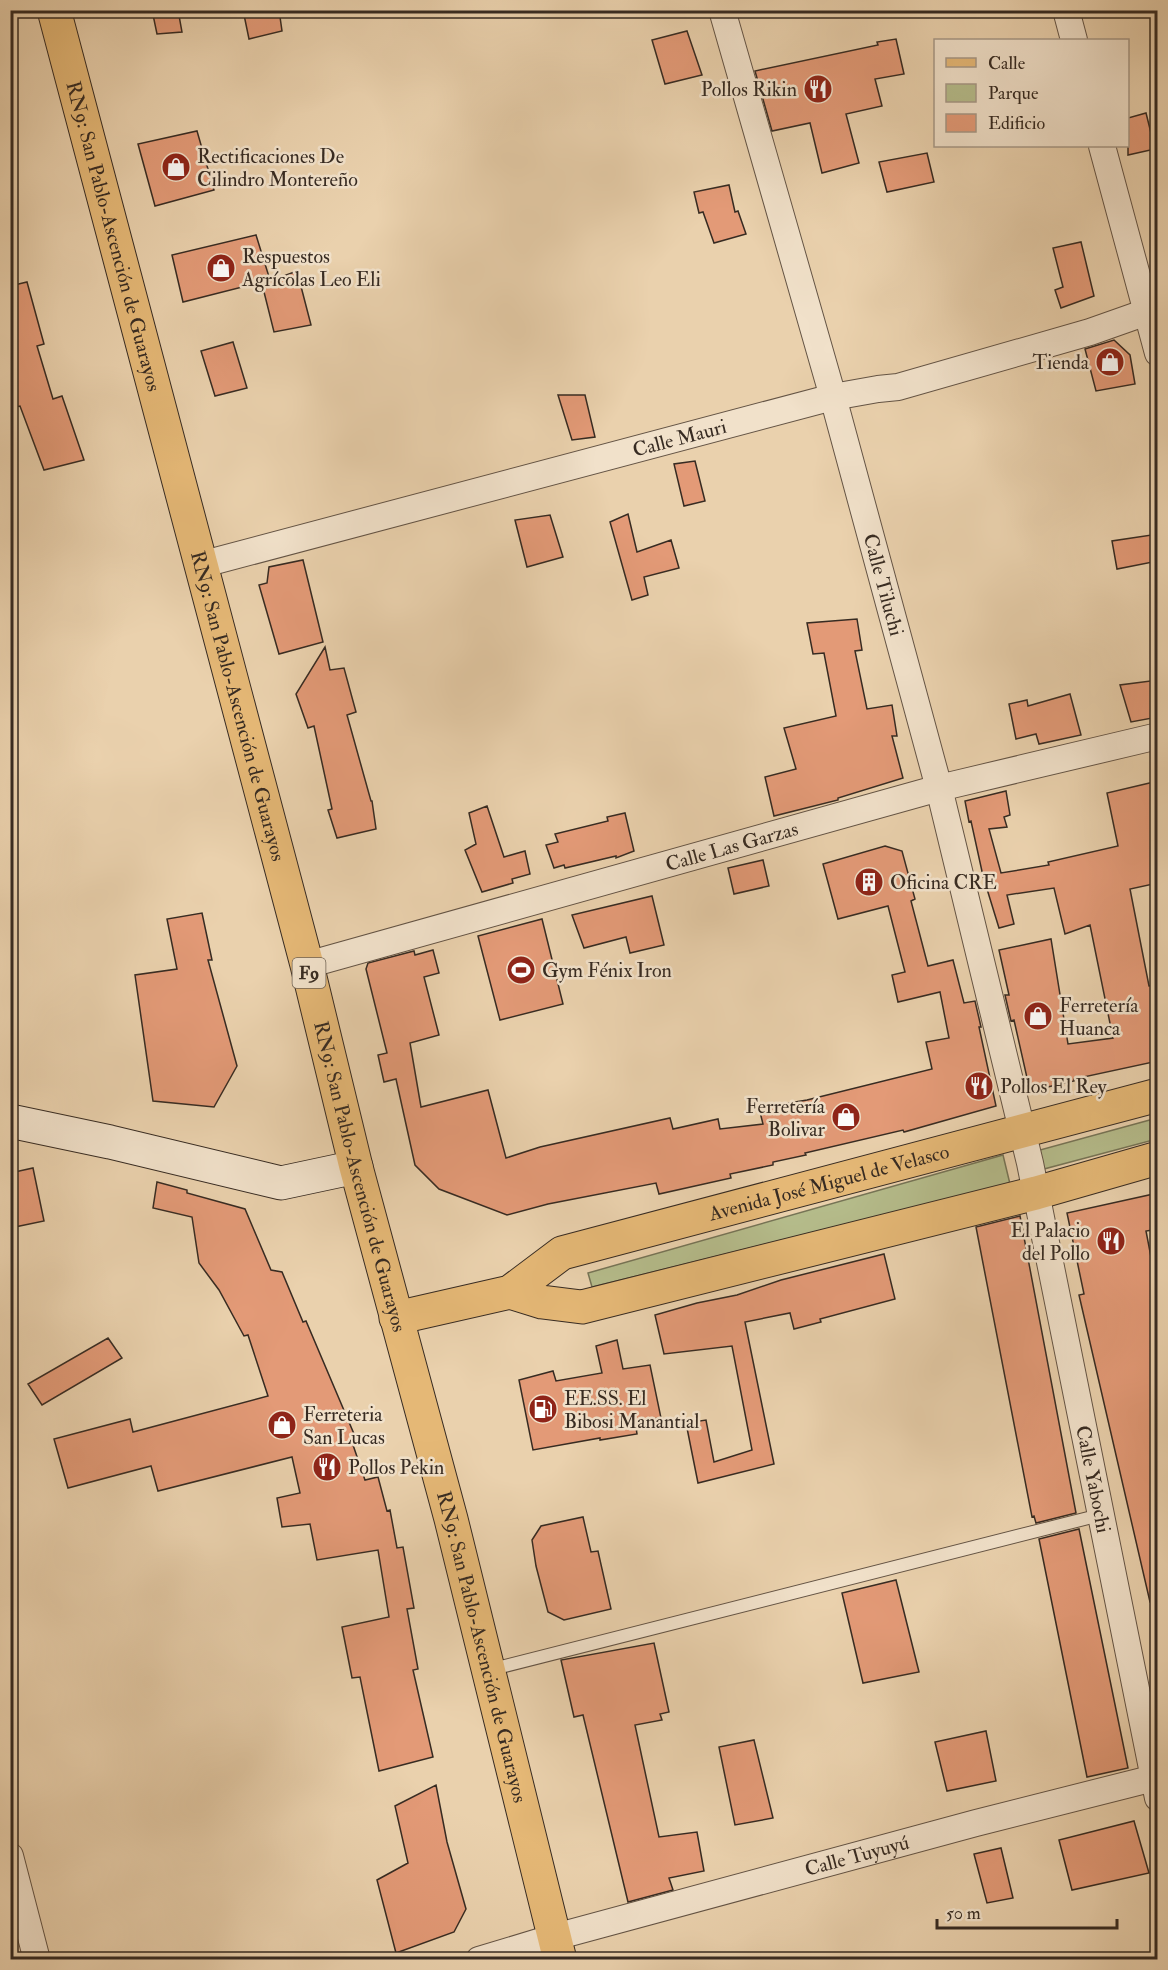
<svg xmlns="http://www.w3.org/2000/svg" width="1168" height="1970" viewBox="0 0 1168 1970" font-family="'IM FELL Double Pica',serif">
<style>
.green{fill:#b5bc8b;stroke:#767456;stroke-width:1.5}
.building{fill:#e39a77;stroke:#372b22;stroke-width:1.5}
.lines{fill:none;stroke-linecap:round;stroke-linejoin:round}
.service-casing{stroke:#645445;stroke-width:14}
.minor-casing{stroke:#645445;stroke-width:28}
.secondary-casing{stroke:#372b22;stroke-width:35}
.primary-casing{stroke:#372b22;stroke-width:35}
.trunk-casing{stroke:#372b22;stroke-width:35}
.service{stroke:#f1e1ca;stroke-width:12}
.minor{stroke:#f1e1ca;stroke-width:26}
.secondary{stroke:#f1e1ca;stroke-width:33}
.primary{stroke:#e5b876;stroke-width:33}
.trunk{stroke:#e5b876;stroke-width:33}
.labels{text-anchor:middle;stroke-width:5;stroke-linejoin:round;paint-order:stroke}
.shield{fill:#f1e1ca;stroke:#6f6254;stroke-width:1.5}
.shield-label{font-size:18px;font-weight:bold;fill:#372b22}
.poi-label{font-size:20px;fill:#372b22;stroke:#f1e1ca;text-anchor:start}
.street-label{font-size:20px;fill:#372b22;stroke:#f1e1ca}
</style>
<rect width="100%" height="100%" fill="#ead1ad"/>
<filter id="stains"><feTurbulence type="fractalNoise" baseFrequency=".00333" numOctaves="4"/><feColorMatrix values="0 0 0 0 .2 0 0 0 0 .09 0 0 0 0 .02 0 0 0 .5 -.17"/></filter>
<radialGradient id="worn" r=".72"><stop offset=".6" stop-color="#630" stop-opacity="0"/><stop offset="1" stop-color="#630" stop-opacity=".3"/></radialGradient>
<path class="green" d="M1157,1118v21l-113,30 -4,-19z
M1003,1155l7,29 -418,103 -4,-14z"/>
<path class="building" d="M152,10h26l4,22 -25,2z
M243,10h36l3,21 -33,8z
M687,31l15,44 -37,9 -13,-44z
M896,39l8,35 -29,5 7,27 -36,8 13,49 -37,10 -12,-50 -38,8 -17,-60 123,-26 -1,-3z
M1146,113l9,36 -27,6v-37z
M197,131l17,59 -59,16 -17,-62z
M927,153l7,29 -47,10 -8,-30z
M729,185l6,27 3,-1 8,23 -32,9 -11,-31 -4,1 -5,-21z
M256,235l14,45 -87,22 -11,-47z
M1081,242l13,54 -33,12 -6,-18 8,-3 -10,-39z
M297,271l14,54 -37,7 -12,-48z
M27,282l17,62 -7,2 16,53 9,-3 22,64 -40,10 -24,-64 -10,2v-122z
M1114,340l16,15 5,29 -39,7 -11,-42z
M233,342l14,46 -32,8 -14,-45z
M558,395h27l10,42 -23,3z
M695,461l10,40 -21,5 -10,-42z
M628,514l9,38 34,-12 8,28 -35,9 4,18 -16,5 -22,-78z
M550,515l13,42 -36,10 -12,-47z
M1158,534v27l-41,8 -5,-28z
M303,560l20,82 -44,12 -20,-69 8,-2 2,-16z
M857,619l5,31 -7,1 12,58 25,-4 5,31h-5l11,42 -65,20v2l-64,16 -9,-39 31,-8 -12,-41 52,-12 -12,-63 -11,1 -6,-31z
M325,647l5,23 14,-2 12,44 -9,3 24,86h1l4,28 -39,9 -9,-28 4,-1 -18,-83 -6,2 -12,-34z
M1158,680v37l-27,5 -11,-37z
M1070,694l11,41 -42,9 -3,-10 -20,5 -7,-35 18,-4 1,6z
M1158,781v102l-28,6 19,97 9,-1v76l-84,18v2l-44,10 -16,-71 -3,1 -6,-26h4l-10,-45 52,-11 17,105 45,-6 -23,-113 -25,9 -11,-46 -47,7 7,29 -15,4 -16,-52 -12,-55 -2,1 -4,-21 41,-10 4,24 -6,2 3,10 -18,2 12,44 48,-8 -1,-3 70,-16 -11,-53z
M487,806l17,51 21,-6 5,23 -18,5 1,4 -31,9 -17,-42 11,-6 -7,-31z
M625,813l9,38 -18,7v-2l-51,12 -1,-3 -10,3 -8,-23 12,-3 -3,-8 53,-13 -1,-4z
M885,846l17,5 13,48 -4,2 17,65 25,-6 11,43 11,-2 6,26h-2l17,79 -92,26 -1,-2 -98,23 1,2 -33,7v3l-43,9 1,4 -72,16 -3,-11 -108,21 -41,11 -68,-26 -24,-24 -19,-86 -12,3 -6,-27 9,-2 -21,-84 2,-6 46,-12 1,4 18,-5 6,23 -15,4 15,58 -29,8 11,64 67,-17 18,68 34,-11 130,-29 3,11 45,-10 2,10 43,-5 -4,-16 48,-8 125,-31 -6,-27 23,-4 -9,-46 -42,10 -6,-27 13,-3 -17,-66 -50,13 -15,-55z
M763,860l6,26 -35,8 -6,-26z
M652,896l12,49 -34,8 -4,-16 -42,11 -12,-33z
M202,913l10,47h-4l29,106 -23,41 -61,-6 -18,-126 42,-6 -10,-50z
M542,919l21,85 -63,16 -22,-84z
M33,1168l11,53 -34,7v-55z
M157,1182l30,8v3l58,16 26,61 11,2 21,50 3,-1 51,120 -5,1 13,38 13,-3 9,34 3,-1 7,38 6,-1 11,61 -7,1 11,60 -5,1 20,87 -54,14 -19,-94 -8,1 -10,-51 47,-10 -11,-67 -61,10 -7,-36 -28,3 -5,-29 23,-5 -8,-36 -134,34 -7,-25 -83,22 -14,-49 76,-20 3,13 135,-36 -20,-61 -4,1 -25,-46 -20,-27 -7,-46 -39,-9z
M1158,1193v36l-12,2 9,47 3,-1v324l-8,1 -71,-307 5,-1 -17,-81z
M1020,1216l56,297 -40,10 -2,-7 -2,1 -56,-290z
M884,1254l11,45 -75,20 1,3 -27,7 -4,-16 -45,9 29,142 -76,19 -12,-60 20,-3 8,42 38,-12 -20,-104 -68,8 -9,-39 42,-12 40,-8 44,-15z
M108,1338l14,20 -80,47 -14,-21z
M617,1340l6,29 27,-4 11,53 -26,3 2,13 -37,6v-2l-67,12 -14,-70 34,-9 3,10 46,-8 -6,-27z
M583,1517l8,35 7,-1 13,58 -47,11 -16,-8 -12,-46 -4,-26 9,-14z
M1079,1529l49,239 -41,9 -48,-238z
M896,1580l23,92 -56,11 -21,-90z
M654,1643l15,69 -9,2 2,6 -27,5 24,112 38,-5 7,39 -35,7 4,12 -45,12 -45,-187 -9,2 -13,-57z
M986,1731l10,50 -49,10 -12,-49z
M754,1740l19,78 -38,7 -16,-78z
M436,1785l11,57 19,67 -12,23 -58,21 -19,-73 31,-17 -13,-57z
M1134,1821l15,52 -77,17 -13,-50z
M1001,1848l12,50 -26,5 -13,-49z"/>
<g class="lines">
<g class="service-casing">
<path id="service" d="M489,1670l611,-155"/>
</g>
<g class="minor-casing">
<g id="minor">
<path id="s1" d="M722,10l111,387 106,391 91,375 128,635"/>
<path d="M1066,10l8,30"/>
<path d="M1102,146l56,207"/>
<path id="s2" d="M200,565l633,-168 45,-8 20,-2 192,-55 68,-24"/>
<path id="s3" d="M307,965l632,-177 219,-52"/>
<path d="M10,1856l27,104"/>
<path id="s4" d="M479,1960l76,-23 421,-114 182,-46"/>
</g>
</g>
<g class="secondary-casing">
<path id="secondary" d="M10,1121l100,21 171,41 75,-16"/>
</g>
<g class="primary-casing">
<g id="primary">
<path d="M510,1292l32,10 40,5 454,-114 122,-35"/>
<path id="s5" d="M396,1318l114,-26 52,-39 596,-158"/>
</g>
</g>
<g class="trunk-casing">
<g id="trunk">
<path id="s6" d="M54,10l253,955 49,202 95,352 109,441"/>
</g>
</g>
<use href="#service" class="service"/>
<use href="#minor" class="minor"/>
<use href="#secondary" class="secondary"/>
<use href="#primary" class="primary"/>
<use href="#trunk" class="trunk"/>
</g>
<defs>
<g id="restaurant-disc" transform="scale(1.5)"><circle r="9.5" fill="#8f2418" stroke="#f1e1ca"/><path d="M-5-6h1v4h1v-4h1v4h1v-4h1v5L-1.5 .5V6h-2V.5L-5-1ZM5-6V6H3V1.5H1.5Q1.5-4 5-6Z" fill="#fff"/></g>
<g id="shop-disc" transform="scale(1.5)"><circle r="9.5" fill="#8f2418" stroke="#f1e1ca"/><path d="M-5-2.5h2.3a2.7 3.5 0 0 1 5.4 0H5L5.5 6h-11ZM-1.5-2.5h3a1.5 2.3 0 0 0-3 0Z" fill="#fff"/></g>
<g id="building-disc" transform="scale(1.5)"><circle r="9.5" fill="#8f2418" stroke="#f1e1ca"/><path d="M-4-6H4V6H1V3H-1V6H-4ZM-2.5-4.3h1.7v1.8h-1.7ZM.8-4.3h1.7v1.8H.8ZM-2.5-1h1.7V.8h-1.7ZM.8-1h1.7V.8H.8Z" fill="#fff"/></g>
<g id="stadium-disc" transform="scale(1.5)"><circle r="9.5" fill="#8f2418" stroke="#f1e1ca"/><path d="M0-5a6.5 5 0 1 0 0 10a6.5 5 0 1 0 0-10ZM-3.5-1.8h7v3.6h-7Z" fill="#fff"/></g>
<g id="fuel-disc" transform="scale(1.5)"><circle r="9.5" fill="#8f2418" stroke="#f1e1ca"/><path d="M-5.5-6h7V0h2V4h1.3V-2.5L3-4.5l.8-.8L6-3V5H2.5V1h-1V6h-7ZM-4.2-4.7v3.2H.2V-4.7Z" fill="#fff"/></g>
</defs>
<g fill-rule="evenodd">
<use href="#restaurant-disc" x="818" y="89"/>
<use href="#shop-disc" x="176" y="167"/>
<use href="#shop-disc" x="221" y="268"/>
<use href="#shop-disc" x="1110" y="362"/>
<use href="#building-disc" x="869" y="882"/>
<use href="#stadium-disc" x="521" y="970"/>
<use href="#shop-disc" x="1038" y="1016"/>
<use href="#restaurant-disc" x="979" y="1086"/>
<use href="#shop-disc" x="846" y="1117"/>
<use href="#restaurant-disc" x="1111" y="1241"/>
<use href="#fuel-disc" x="543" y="1409"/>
<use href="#shop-disc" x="282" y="1425"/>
<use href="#restaurant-disc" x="327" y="1467"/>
</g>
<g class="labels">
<rect class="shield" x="292.5" y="958" width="33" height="30" rx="4.5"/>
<g class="shield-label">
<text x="309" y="979">F9</text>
</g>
<g class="poi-label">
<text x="797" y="96" text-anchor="end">Pollos Rikin</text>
<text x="197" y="163">Rectificaciones De<tspan x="197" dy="23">Cilindro Montereño</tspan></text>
<text x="242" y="263">Respuestos<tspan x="242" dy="23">Agrícolas Leo Eli</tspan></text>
<text x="1089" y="369" text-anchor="end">Tienda</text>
<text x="890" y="889">Oficina CRE</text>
<text x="542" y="977">Gym Fénix Iron</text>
<text x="1059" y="1012">Ferretería<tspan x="1059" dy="23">Huanca</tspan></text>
<text x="1000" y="1093">Pollos El Rey</text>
<text x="825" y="1113" text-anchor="end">Ferretería<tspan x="825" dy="23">Bolivar</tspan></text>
<text x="1090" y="1237" text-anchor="end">El Palacio<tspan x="1090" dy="23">del Pollo</tspan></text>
<text x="564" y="1405">EE.SS. El<tspan x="564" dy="23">Bibosi Manantial</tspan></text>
<text x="303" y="1421">Ferreteria<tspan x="303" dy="23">San Lucas</tspan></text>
<text x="348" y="1474">Pollos Pekin</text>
</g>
<g class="street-label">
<text dy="7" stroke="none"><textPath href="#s6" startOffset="234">RN9: San Pablo-Ascención de Guarayos</textPath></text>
<text dy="7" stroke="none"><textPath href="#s2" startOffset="496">Calle Mauri</textPath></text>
<text dy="7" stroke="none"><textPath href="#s1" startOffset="597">Calle Tiluchi</textPath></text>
<text dy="7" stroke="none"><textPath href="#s6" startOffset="720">RN9: San Pablo-Ascención de Guarayos</textPath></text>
<text dy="7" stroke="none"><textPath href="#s3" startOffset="441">Calle Las Garzas</textPath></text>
<text dy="7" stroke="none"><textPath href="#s6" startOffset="1206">RN9: San Pablo-Ascención de Guarayos</textPath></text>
<text dy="7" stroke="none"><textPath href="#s5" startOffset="458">Avenida José Miguel de Velasco</textPath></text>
<text dy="7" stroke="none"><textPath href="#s1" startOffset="1516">Calle Yabochi</textPath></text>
<text dy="7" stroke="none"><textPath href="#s6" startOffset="1692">RN9: San Pablo-Ascención de Guarayos</textPath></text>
<text dy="7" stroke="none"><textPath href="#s4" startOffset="392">Calle Tuyuyú</textPath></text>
</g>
</g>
<rect width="1168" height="1970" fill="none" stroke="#ead1ad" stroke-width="36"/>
<rect x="12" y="12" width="1144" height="1946" fill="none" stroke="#372b22" stroke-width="3"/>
<rect x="18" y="18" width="1132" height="1934" fill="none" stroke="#372b22" stroke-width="1.5"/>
<rect x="934" y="39" width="195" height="108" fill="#f1e1ca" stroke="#a79887" stroke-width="1.5"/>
<rect x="946" y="58" width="30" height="9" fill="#e5b876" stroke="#a79887" stroke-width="1.5"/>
<text x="988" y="69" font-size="18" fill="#372b22">Calle</text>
<rect x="946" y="84" width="30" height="18" fill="#b5bc8b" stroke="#a79887" stroke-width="1.5"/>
<text x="988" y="99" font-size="18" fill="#372b22">Parque</text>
<rect x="946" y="114" width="30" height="18" fill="#e39a77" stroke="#a79887" stroke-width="1.5"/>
<text x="988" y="129" font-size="18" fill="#372b22">Edificio</text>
<path d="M937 1919v9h180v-9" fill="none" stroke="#372b22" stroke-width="3"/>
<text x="946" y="1919" font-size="18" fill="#372b22" stroke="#f1e1ca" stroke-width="4.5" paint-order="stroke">50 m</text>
<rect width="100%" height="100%" filter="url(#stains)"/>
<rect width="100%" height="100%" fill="url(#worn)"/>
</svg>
